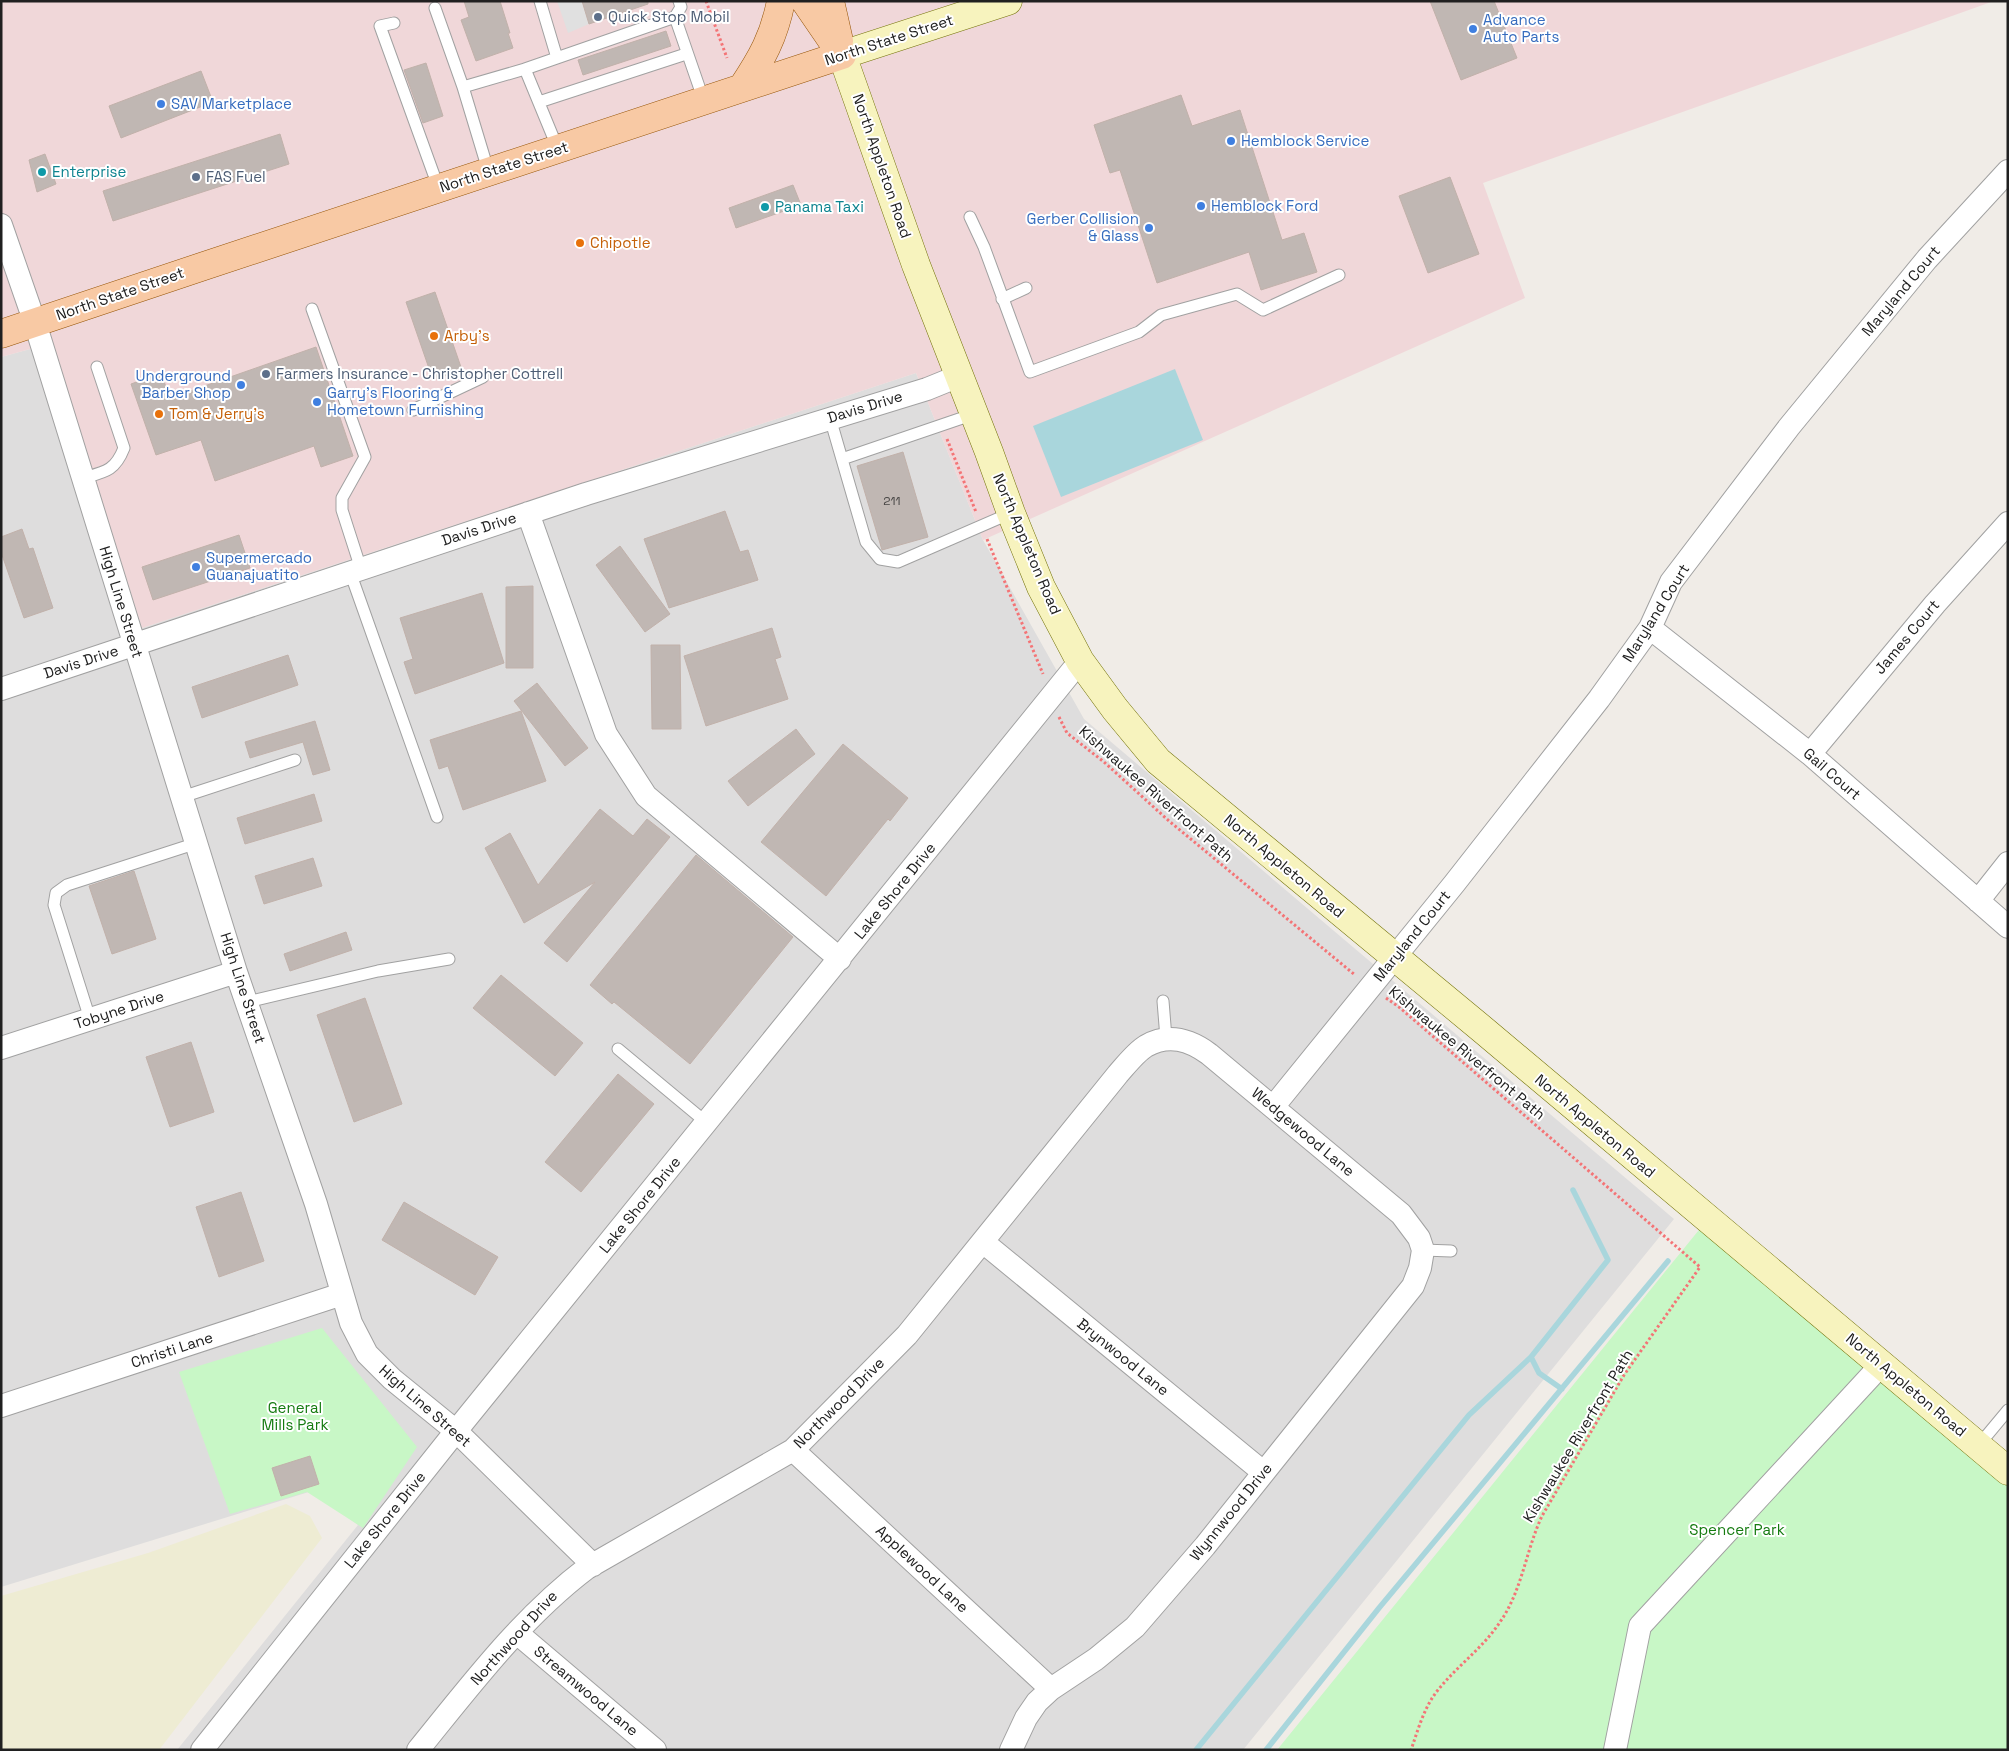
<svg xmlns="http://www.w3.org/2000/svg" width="2009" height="1751" viewBox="0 0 2009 1751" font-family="'Space Grotesk',sans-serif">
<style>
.residential{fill:#dedddd}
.commercial{fill:#f0d7d9}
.farmland{fill:#eeecd3}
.park{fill:#c8f7c6}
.parking{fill:#e0e0e0}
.water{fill:#a9d6dc}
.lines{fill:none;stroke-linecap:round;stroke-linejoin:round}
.stream{stroke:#a9d6dc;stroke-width:5.5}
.building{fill:#c0b7b3;stroke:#c1b1aa}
.lane-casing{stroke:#a1a1a1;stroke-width:13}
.street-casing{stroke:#a1a1a1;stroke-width:24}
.secondary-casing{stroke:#74730a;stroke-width:29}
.primary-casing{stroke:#955406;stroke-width:29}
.path{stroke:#f47476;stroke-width:3;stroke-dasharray:2.5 2.5;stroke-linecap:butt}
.lane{stroke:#fff;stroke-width:11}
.street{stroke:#fff;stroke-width:22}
.secondary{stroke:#f7f3be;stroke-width:28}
.primary{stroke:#f8c9a4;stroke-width:28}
.service-dot{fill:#5c6f8a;stroke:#fff;stroke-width:2}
.shop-dot{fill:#3f7fe0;stroke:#fff;stroke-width:2}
.culture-dot{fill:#0f9aa8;stroke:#fff;stroke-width:2}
.food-dot{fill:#e8710a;stroke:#fff;stroke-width:2}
.labels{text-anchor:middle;stroke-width:4;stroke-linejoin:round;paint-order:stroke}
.number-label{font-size:12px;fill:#484645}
.service-label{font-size:15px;fill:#4e5e75;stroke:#fff;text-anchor:start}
.shop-label{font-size:15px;fill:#366cbe;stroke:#fff;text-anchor:start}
.street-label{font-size:15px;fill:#202020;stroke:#fff}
.culture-label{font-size:15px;fill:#0d838f;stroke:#fff;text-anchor:start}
.food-label{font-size:15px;fill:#c56008;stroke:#fff;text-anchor:start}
.park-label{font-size:15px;fill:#157b10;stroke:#fff}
</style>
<rect width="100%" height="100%" fill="#f0ece7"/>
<path class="residential" d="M52,343l90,285 774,-255 67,167 101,179 590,500 -431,531h-1066l181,-225 -46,-34 -311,96v-1230z"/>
<path class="commercial" d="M1,1h1993l-511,182 42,115 -542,242 -67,-167 -774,255 -90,-285 -51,14z"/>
<path class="farmland" d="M286,1504l24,12 12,22 -163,212h-158v-154l147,-43z"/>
<path class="park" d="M1707,1220l301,250v280h-731z
M322,1328l95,119 -54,81 -56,-36 -77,22 -51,-142z"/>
<path class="parking" d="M557,1h25l7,23 -21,9z"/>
<path class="water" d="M1175,369l28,71 -142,57 -28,-71z"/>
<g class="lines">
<path class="stream" d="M1531,1357l8,16 23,16
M1196,1750l273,-335 62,-58 77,-97 -35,-70
M1266,1750l113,-142 289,-347"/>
</g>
<path class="building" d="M464,1h36l10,32h-2l5,15 -37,13 -15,-41 8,-3z
M582,1h66v3l-59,20z
M1430,1h64l23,57 -56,22z
M666,31l5,15 -88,29 -5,-15z
M426,63l17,53 -20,7 -19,-53z
M201,71l12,31 -92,36 -12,-32z
M1181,95l11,31 48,-16 42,130 22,-7 13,39 -56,18 -12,-38 -92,31 -37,-113 -10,3 -16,-48z
M280,134l9,30 -176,57 -10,-30z
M45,154l11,30 -19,8 -8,-32z
M1450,177l29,77 -51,19 -29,-77z
M793,185l8,20 -65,23 -7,-20z
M435,292l27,78 -29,10 -27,-78z
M316,347l37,109 -32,11 -7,-21 -99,35 -14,-41 -45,15 -25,-71 30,-11 9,25z
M903,452l25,85 -46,13 -25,-84z
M725,511l15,41 8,-2 10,30 -89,28 -25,-69z
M22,529l7,20 4,-1 20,60 -29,10 -23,-66v-15z
M239,535l11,33 -97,32 -11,-33z
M620,546l50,68 -25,18 -49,-67z
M533,586v82h-27v-81z
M482,593l22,70 -89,31 -11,-32 9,-3 -13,-41z
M772,628l9,29 -6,2 13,40 -82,27 -22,-70z
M651,645h29l1,84h-29z
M288,655l10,30 -96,33 -10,-31z
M537,683l51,65 -23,18 -51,-65z
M521,711l25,70 -83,29 -15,-44 -9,3 -9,-29z
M315,721l15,49 -17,5 -10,-33 -53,16 -5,-16z
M796,729l19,25 -67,52 -20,-25z
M843,744l65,54 -18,23 -2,-2 -62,77 -65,-54z
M314,794l8,27 -77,23 -8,-26z
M600,809l33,27 14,-17 23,18 -103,125 -23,-19 51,-61 -71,41 -39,-75 25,-15 28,52z
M696,855l97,82 -103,127 -76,-62 -2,2 -22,-19z
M313,858l9,28 -58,18 -9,-28z
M134,871l22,68 -44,15 -23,-68z
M346,932l6,18 -62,21 -6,-17z
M501,975l82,68 -28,33 -82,-68z
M365,998l37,106 -48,18 -37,-107z
M191,1042l23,70 -44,15 -24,-70z
M618,1074l36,30 -73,88 -36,-30z
M241,1192l23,69 -45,16 -23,-70z
M404,1202l94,55 -23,38 -93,-55z
M310,1456l9,28 -38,12 -9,-28z"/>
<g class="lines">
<g class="lane-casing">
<path id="lane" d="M540,1l17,57
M435,8l28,79 26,86
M675,17l6,-10 -2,-6
M394,23l-14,3 59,163
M525,69l150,-52 29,84
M463,87l62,-18 33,80
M539,102l147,-48
M970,217l14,30 46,125 109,-40 22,-17 76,-21 26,16 76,-35
M1002,299l24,-11
M312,309l53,148 -23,41v12l19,59
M413,410l70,-33
M830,418l36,124 14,17 18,3 113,-49
M842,459l132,-45
M83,478c22,-6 32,-7 41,-30l-27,-81
M350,572l87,245
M182,797l113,-37
M1163,1001l3,37
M247,1002l131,-31 71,-12
M90,1019l-36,-114 2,-12 11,-8 130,-42
M618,1049l89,74
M1423,1250l28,1
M1978,1446l30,-36"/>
</g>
<g class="street-casing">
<path id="street" d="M1,225l34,98 201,649 80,232 35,119 16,31 25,25 64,52 137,134
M528,513l78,221 40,62 194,163
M1650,628l160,126 198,173
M1,689l585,-195 341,-105 32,-13
M1810,754l125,-150 73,-81
M1978,901l30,-38
M1,1048l235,-76
M1273,1107l181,-223 145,-185 51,-71 21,-46 118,-155 138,-168 81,-88
M983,1242l280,230
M1,1406l341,-112
M793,1450l258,239
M517,1633l138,117
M202,1750l254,-319 624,-770
M418,1750c52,-64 103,-132 169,-182l206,-118 114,-115 211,-261c8,-9 18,-22 28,-28 23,-13 44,-6 63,8l192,160 18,24 4,12 -3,18 -7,18 -208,260 -70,81 -39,32 -45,30 -14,13 -11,16 -15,32
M1615,1750l25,-124 242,-262"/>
</g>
<g class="secondary-casing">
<path id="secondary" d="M1008,1l-166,54 74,210 73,187 22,61 30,74 39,74 35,48 43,52 324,268 526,442"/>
</g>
<g class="primary-casing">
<path id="primary" d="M805,1l37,54
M830,1l9,40
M742,88c20,-30 32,-51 39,-87
M1,334l203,-68 638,-211"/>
</g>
<path class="path" d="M706,1l21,57
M947,439l29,73
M987,539l56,135
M1059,717l8,16 37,29 65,59 186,154
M1386,998l13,9 301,260 -76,108 -82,141c-16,34 -20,75 -42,106 -17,26 -43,44 -62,68 -14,17 -20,40 -27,60"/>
<use href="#lane" class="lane"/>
<use href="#street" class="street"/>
<use href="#secondary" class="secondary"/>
<use href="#primary" class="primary"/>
</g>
<g class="service-dot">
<circle cx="598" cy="17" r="5"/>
<circle cx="196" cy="177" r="5"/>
<circle cx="266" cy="374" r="5"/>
</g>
<g class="shop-dot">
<circle cx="1473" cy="29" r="5"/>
<circle cx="161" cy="104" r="5"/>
<circle cx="1231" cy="141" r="5"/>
<circle cx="1201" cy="206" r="5"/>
<circle cx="1149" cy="228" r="5"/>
<circle cx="241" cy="385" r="5"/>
<circle cx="317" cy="402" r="5"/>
<circle cx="196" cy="567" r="5"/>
</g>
<g class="culture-dot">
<circle cx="42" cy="172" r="5"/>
<circle cx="765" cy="207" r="5"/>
</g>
<g class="food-dot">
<circle cx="580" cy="243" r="5"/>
<circle cx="434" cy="336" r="5"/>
<circle cx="159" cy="414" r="5"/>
</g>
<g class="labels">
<g class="number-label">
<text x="892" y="505">211</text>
</g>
<g class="service-label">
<text x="608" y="22">Quick Stop Mobil</text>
<text x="206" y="182">FAS Fuel</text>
<text x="276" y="379">Farmers Insurance - Christopher Cottrell</text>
</g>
<g class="shop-label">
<text x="1483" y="25">Advance<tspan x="1483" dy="17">Auto Parts</tspan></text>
<text x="171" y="109">SAV Marketplace</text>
<text x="1241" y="146">Hemblock Service</text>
<text x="1211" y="211">Hemblock Ford</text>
<text x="1139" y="224" text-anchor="end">Gerber Collision<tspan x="1139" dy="17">&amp; Glass</tspan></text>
<text x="231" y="381" text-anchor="end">Underground<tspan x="231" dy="17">Barber Shop</tspan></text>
<text x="327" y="398">Garry's Flooring &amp;<tspan x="327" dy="17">Hometown Furnishing</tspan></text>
<text x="206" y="563">Supermercado<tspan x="206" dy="17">Guanajuatito</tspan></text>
</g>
<g class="street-label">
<text transform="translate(889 40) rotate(-18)" y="5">North State Street</text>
<text transform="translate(882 166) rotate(71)" y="5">North Appleton Road</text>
<text transform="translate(504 167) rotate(-18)" y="5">North State Street</text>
<text transform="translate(1901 291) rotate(-50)" y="5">Maryland Court</text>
<text transform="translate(120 294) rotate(-19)" y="5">North State Street</text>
<text transform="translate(865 407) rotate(-17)" y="5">Davis Drive</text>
<text transform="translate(479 529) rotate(-18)" y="5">Davis Drive</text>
<text transform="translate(1027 544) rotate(67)" y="5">North Appleton Road</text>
<text transform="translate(121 602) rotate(73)" y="5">High Line Street</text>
<text transform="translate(1656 613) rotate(-58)" y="5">Maryland Court</text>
<text transform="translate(1907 637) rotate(-50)" y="5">James Court</text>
<text transform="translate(81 662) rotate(-18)" y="5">Davis Drive</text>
<text transform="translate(1832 774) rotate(41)" y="5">Gail Court</text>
<text transform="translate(1156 794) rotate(41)" y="5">Kishwaukee Riverfront Path</text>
<text transform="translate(1284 866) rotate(40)" y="5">North Appleton Road</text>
<text transform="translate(895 891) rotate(-51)" y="5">Lake Shore Drive</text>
<text transform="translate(1412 936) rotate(-51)" y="5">Maryland Court</text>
<text transform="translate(243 988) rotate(72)" y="5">High Line Street</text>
<text transform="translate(119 1010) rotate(-18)" y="5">Tobyne Drive</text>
<text transform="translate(1467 1053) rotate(40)" y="5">Kishwaukee Riverfront Path</text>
<text transform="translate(1595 1126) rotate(40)" y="5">North Appleton Road</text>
<text transform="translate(1303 1132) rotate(40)" y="5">Wedgewood Lane</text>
<text transform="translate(640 1205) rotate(-51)" y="5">Lake Shore Drive</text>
<text transform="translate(172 1350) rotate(-18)" y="5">Christi Lane</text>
<text transform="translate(1123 1357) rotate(39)" y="5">Brynwood Lane</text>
<text transform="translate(1906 1385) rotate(40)" y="5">North Appleton Road</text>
<text transform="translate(839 1403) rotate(-45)" y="5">Northwood Drive</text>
<text transform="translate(425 1406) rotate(41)" y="5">High Line Street</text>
<text transform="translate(1578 1436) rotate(-59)" y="5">Kishwaukee Riverfront Path</text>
<text transform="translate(1231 1512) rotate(-51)" y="5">Wynnwood Drive</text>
<text transform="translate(385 1520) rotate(-51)" y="5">Lake Shore Drive</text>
<text transform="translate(922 1569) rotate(43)" y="5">Applewood Lane</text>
<text transform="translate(514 1638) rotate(-48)" y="5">Northwood Drive</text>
<text transform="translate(586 1691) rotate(40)" y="5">Streamwood Lane</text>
</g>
<g class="culture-label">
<text x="52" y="177">Enterprise</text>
<text x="775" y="212">Panama Taxi</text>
</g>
<g class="food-label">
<text x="590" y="248">Chipotle</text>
<text x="444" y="341">Arby's</text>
<text x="169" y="419">Tom &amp; Jerry's</text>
</g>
<g class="park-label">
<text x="295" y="1413">General<tspan x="295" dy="17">Mills Park</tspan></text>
<text x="1737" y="1535">Spencer Park</text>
</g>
</g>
<rect width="2009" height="1751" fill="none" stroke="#202020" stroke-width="5"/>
</svg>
